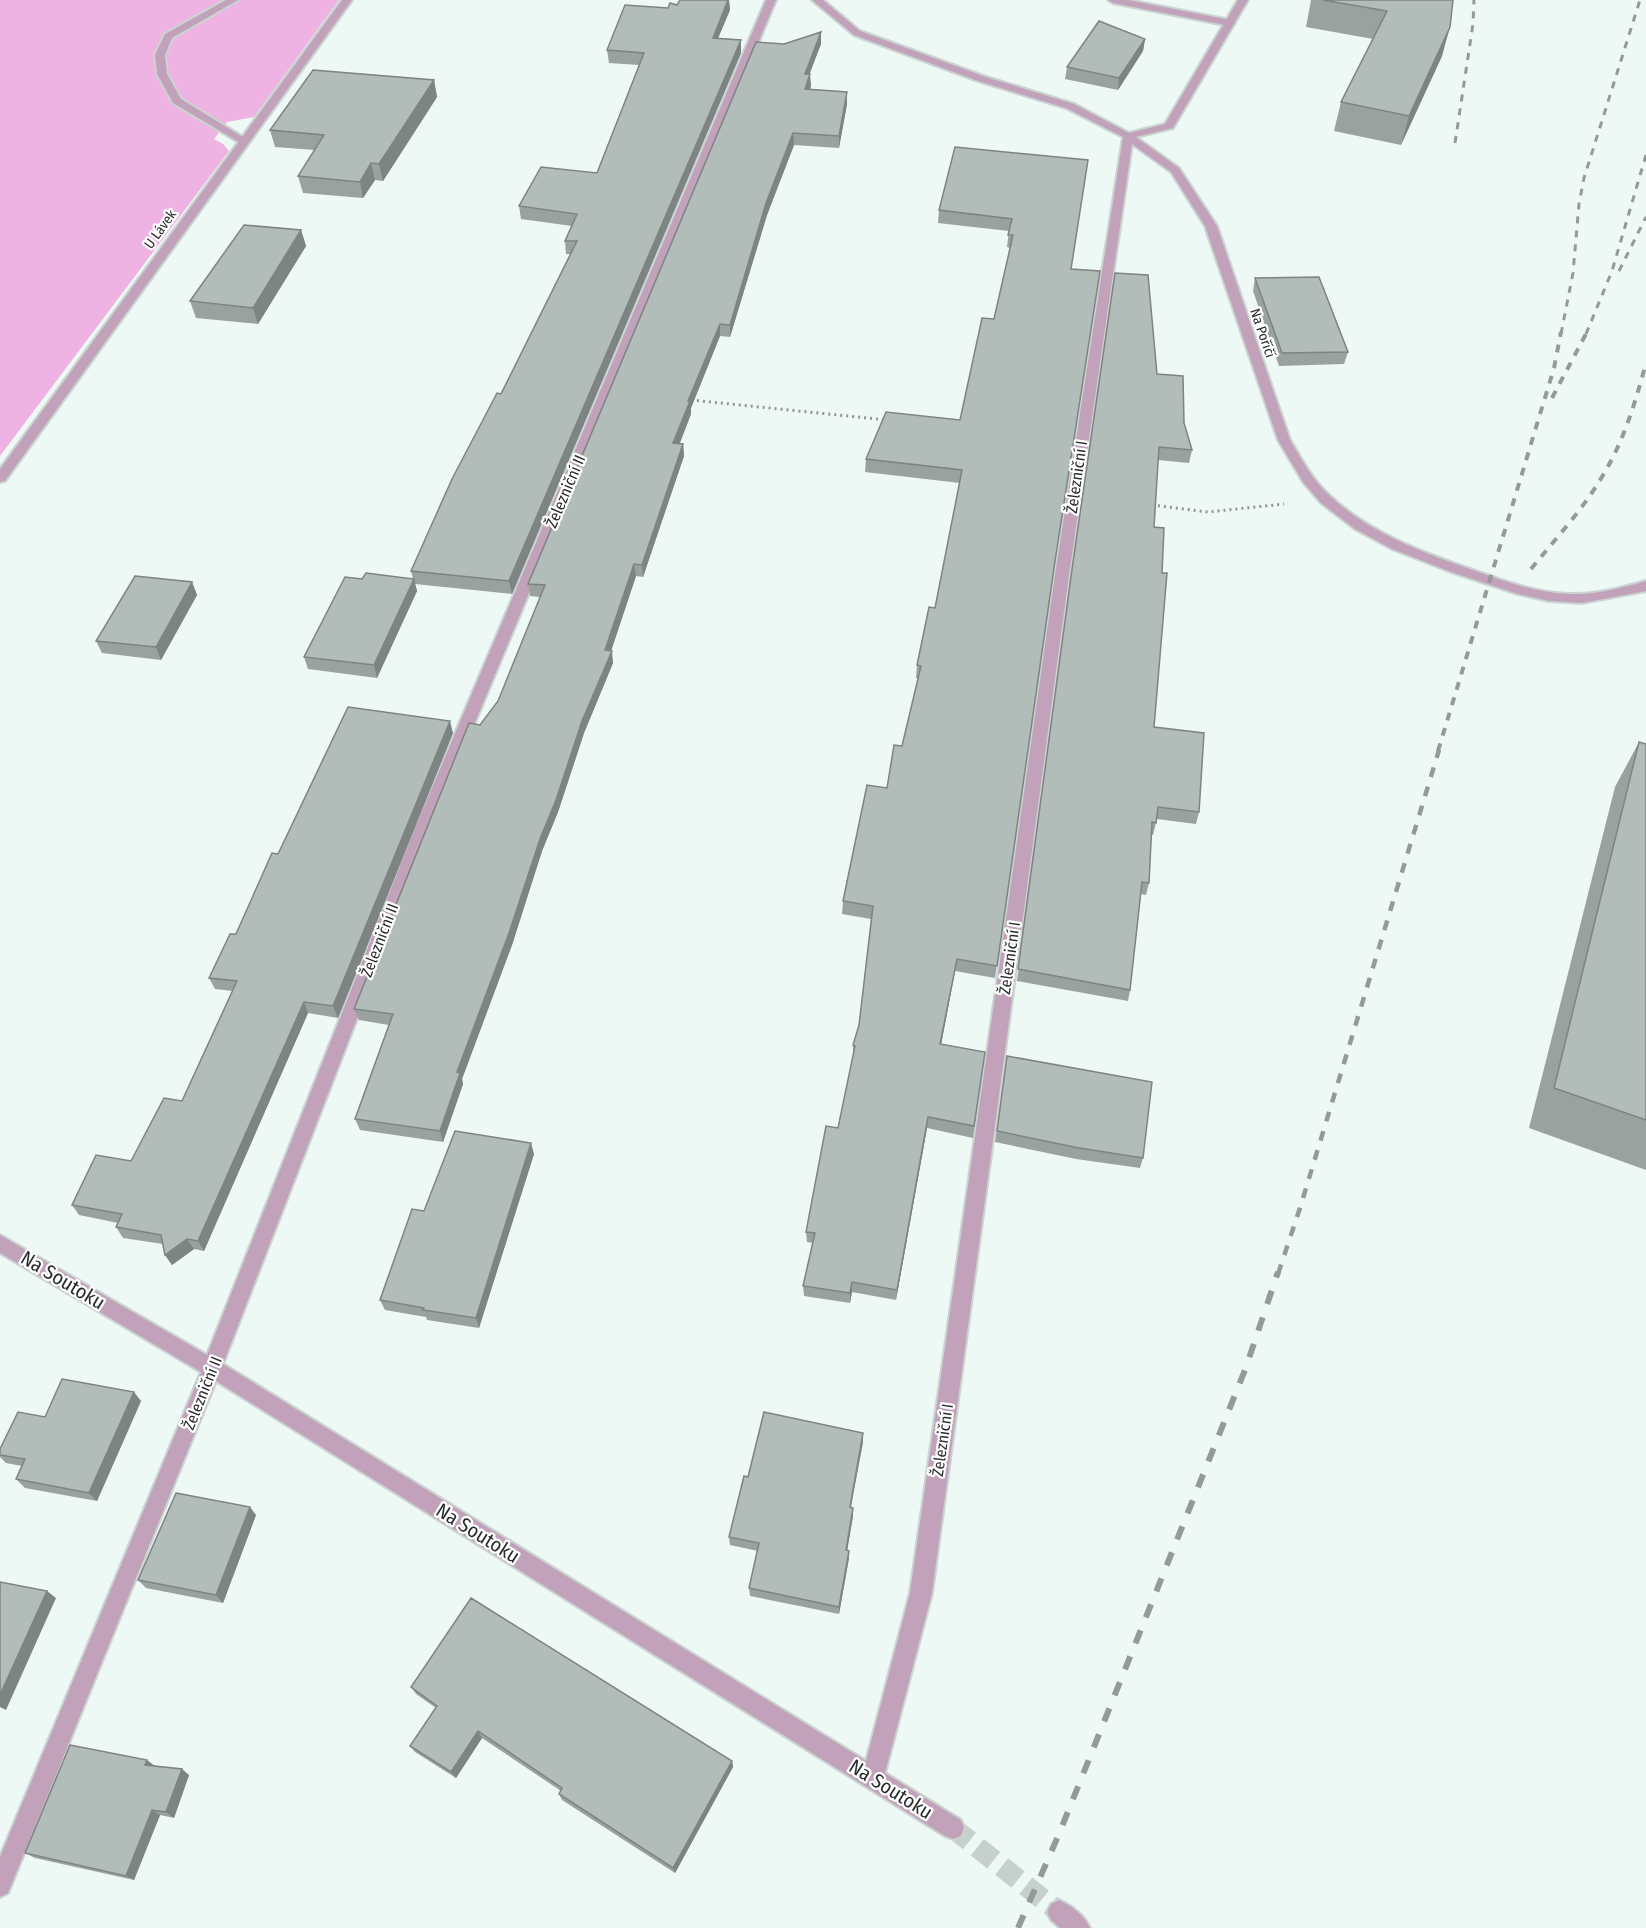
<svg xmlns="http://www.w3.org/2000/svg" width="1646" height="1928" viewBox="0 0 1646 1928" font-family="'Fira Sans Condensed',sans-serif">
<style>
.green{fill:#eeb3e2}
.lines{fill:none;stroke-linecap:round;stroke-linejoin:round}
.minor-tunnel{stroke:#c6d0cd;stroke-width:21;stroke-dasharray:21 10;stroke-linecap:butt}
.service-casing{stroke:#cad4d1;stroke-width:4}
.minor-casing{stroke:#cad4d1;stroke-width:4}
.path{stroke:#8e9693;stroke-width:3;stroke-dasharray:2 4;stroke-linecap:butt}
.service{fill:#c1a2ba;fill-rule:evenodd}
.minor{fill:#c1a2ba;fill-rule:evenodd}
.rail-far3{stroke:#939b98;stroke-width:3;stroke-dasharray:7 7;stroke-linecap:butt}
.rail-far2{stroke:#939b98;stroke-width:4;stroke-dasharray:8 8;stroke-linecap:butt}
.rail-far1{stroke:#939b98;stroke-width:4.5;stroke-dasharray:10 10;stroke-linecap:butt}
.rail{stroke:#939b98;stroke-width:6;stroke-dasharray:14 14;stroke-linecap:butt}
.wall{fill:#99a29f}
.shaded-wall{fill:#7d8482}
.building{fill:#b2bcb9;stroke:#7d8482;stroke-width:1.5}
.labels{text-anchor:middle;stroke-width:4.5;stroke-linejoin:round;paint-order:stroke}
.far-street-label{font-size:14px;fill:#282c2b;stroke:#fff}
.street-label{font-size:16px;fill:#282c2b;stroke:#fff}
.near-street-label{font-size:20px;fill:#282c2b;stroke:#fff}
</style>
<rect width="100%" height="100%" fill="#eef9f5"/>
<path class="green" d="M0,0h339l-85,117 -27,5 -13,17 9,5 6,7 -229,305z"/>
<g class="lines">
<path class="minor-tunnel" d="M953,1828l106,84"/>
<g class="service-casing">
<path id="service" d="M226,0h12l-66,38 -7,17 2,19 14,25 65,40 1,2 -5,3 -69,-41 -16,-29 -2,-19 10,-21z
M1108,0h20l102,20 5,3 -5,3 -117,-23z"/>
</g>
<g class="minor-casing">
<path id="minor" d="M342,0h10l-347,481 -5,1v-13z
M766,0h10l-345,828 -208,536 643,397 44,-168 145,-1018 68,-438 -57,-29 -88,-27 -124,-46 -42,-35h11l37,31 126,46 88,27 55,29 36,-9 73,-124h10l-75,128 -37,9 43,31 38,58 73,214c12,20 23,41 40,56 41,38 94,57 146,75 30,11 61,22 93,23 26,1 52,-6 77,-13v10l-64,12 -33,-2 -31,-7 -67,-22 -59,-23 -37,-20 -34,-26 -18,-21 -25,-42 -73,-214 -34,-54 -39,-28 -63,431 -137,1018 -47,180 76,47 3,8 -3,8 -8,3 -8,-3 -729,-455 -208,512 -8,4v-40l201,-485 -201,-119v-18l207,120 208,-527z
M1059,1900c13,6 25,15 31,28h-30l-9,-8 -4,-8 4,-8z"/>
</g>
<path class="path" d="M691,400l196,20
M1152,505l56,7 76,-8"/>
<use href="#service" class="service"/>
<use href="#minor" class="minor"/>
<path class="rail-far3" d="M1455,143l18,-119 1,-24
M1619,271l27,-54
M1561,334l12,-61 6,-69 5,-26 56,-178
M1586,334l26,-63 34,-116"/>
<path class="rail-far2" d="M1552,398l35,-66
M1531,569c26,-32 55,-63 75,-99 19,-33 30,-70 40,-107
M1438,751l116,-383 7,-36"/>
<path class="rail-far1" d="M1278,1274l22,-66 139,-458"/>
<path class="rail" d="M1018,1928l41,-94 186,-464 33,-98"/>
</g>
<path class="wall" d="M680,0h49l1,10 -12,28 23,2v13l-229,541 -97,-10 2,7 -40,87 -69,-9 -4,-12 58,-78h51l-2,-8 160,-317h-5l-1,-13 7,-15 -51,-7 -2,-13 78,-33 42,-108 -30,-2 -2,-13 61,-42 9,-3z
M1311,0h142l-11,56 -41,89 -67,-14 7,-29 32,-63 -67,-12z
M821,32v12l-12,30 2,12 -2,4 38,2v12l-8,44 -45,-3 -27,70 -37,122 -10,-1 -29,72v6l-12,30h4l1,12 -41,121 -7,-1 -25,75 2,12 -29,70 -26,79 -16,39 -30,94 -50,134 1,5 -20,58 -83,-12 -5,-11 34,-94 -30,-5 -5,-11 126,-284 18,-24 42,-104 -10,-1 -2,-12 256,-540z
M1145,39l-2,12 -25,39 -53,-11 2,-12z
M434,80l3,17 -54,84 -8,-1 -12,18 -60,-5 -5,-17 17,-26 -40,-3 -5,-17z
M955,147l116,122 -18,306 -58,403 -40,-7 -14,73 44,8 -12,86 -46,-10 -31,172 -44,-8 -2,11 -46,-7 -1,-10 10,-43 -6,-1 -1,-10 32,-104 15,-71v-12l6,-20 12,-106 -29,-5 1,-13 44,-113 15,-42 16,-68h-2l1,-13 18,-57 25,-125 -95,-11 1,-13 94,-39 34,-101 16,-71 -3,-1 2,-16 -71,-8 1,-13z
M301,230l5,16 -48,78 -62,-6 -6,-17z
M1255,278l93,74 -4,12 -65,2 -26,-75z
M1157,374l27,49 8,27 -3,13 -31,-3 -4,67v200l45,85 -3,12 -39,-5 -4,16h-2l-2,48 -3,12 -5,-1 -11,96 -2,11 -111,-20 54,-406z
M192,582l5,13 -36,65 -59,-7 -6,-12z
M453,733l-115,285 -30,-5 -104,238 -10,-2 -22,16 -7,-10 -2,-11 -40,-6 -7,-11 2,-4 -39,-8 -7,-10 59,-44 51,-60 51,-110 -18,-2 -6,-11 27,-44 42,-80z
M1639,742l7,2v426l-117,-42 86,-341z
M1007,1056l136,102 -3,10 -64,-9 -81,-17z
M534,1154l-55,174 -52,-8 -1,-3 -41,-7 -5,-10 44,-89z
M141,1401l-44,100 -72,-13 -9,-9 6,-13 -16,-3 -6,-6v-8l45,-32z
M863,1442l-12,65 2,1v8l-6,34 2,1v7l-10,56 -89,-18 -1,-8 9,-37 -28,-6 -1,-8 19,-60z
M256,1515l-33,88 -77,-15 -8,-8z
M411,1687l321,74 1,6 -58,106 -113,-73 -3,-6 2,-3 -79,-53 -26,40 -41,-26 -5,-6 26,-38 -20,-14z
M189,1775l-15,43 -14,-3 -26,65 -99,-22 -10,-5z"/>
<path class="shaded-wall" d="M728,0h1l1,10 -17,40v-12z
M1450,27l-8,29 -41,89 8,-29z
M821,32v12l-16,42v-12z
M1145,39l-2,12 -25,39 1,-12z
M741,40v13l-229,541 -3,-13z
M810,74l1,12 -5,15 -1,-12z
M434,80l3,17 -54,84 -4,-17z
M847,92v12l-8,44v-12z
M793,133l1,12 -27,70 -37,122v-12l36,-122z
M371,163l4,17 -12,18 -3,-16z
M301,230l5,16 -48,78 -5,-16z
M720,324v12l-29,72v6l-16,42 -2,-13 15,-42z
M683,444l1,12 -41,121 -1,-12z
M634,564l2,12 -28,84 4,-9 1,12 -29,70 -26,79 -16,39 -30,94 -50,134 1,5 -20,58 -3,-11 17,-59 125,-351z
M414,579l3,12 -40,87 -3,-13z
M192,582l5,13 -36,65 -5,-13z
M450,721l3,12 -115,285 -5,-12z
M957,959l-2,12 -16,85 1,-12z
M304,1002l4,11 -104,238 -6,-10z
M928,1117l-1,11 -31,172 1,-10z
M531,1143l3,11 -55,174 -3,-10z
M187,1239l7,10 -22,16 -7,-10z
M852,1282v10l-2,11v-10z
M134,1392l7,9 -44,100 -8,-8z
M863,1433v9l-14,73 1,-8z
M250,1507l6,8 -33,88 -7,-8z
M853,1508v8l-7,42v-8z
M849,1551v7l-10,56v-7z
M47,1591l9,7 -50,112 -6,-3v-12z
M478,1731l4,7 -26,40 -5,-6z
M147,1760l8,6 -10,-1z
M732,1761l1,6 -58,106 -2,-5z
M182,1769l7,6 -15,43 -8,-6z
M152,1810l8,5 -26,65 -8,-4z"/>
<path class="building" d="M680,0h48l-15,38 28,2 -232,541 -98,-10 41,-92 45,-86 4,1 76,-153h-12l12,-27 -58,-8 22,-39 56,6 47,-120 -37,-3 18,-45 43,3 2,-5 7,2z
M1323,0h130l-3,27 -41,89 -68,-14 46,-91z
M1099,21l46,18 -26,39 -52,-11z
M821,32l-16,42h5l-5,15 42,3 -8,44 -46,-3 -27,70 -36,122 -10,-1 -32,77h2l-17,42 10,1 -41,121 -8,-1 -29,86 7,1 -30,70 -26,79 -16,39 -31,94 -52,139 3,1 -20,58 -85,-12 38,-105 -39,-5 115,-286 11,2 18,-24 47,-116 -17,-1 228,-542 28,2z
M313,70l121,10 -55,84 -8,-1 -11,19 -62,-6 26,-41 -54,-5z
M955,147l133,13 -17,109 29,2 -45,290 -58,405 -40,-7 -17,85 45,8 -11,74 -46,-9 -31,173 -45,-8 -2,11 -47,-7 12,-53 -9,-1 20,-106 12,2 17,-82 -2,-1 6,-20 14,-119 -30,-5 24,-116 20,3 7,-43 8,1 19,-80 -4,-1 12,-58 6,1 27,-138 -96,-11 20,-47 74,8 22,-102 12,1 19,-84h-5l4,-16 -73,-9z
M244,225l57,5 -48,78 -63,-7z
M1115,273l33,2 9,99 26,2 1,47 8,27 -33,-3 -5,80 10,1 -2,45h5l-13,154 50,6 -5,79 -41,-5 -2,16 -4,-1 -3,61 -7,-1 -12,108 -112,-21 55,-407z
M1319,277l29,75 -66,1 -27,-75z
M366,573l48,6 -40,86 -70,-8 41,-80 17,2z
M135,576l57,6 -36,65 -60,-6z
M348,707l102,14 -117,285 -29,-4 -106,239 -11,-2 -22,16 -4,-20 -45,-8 6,-13 -50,-9 24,-50 35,6 33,-63 18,3 55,-120 -28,-3 21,-44h6l36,-81 6,1z
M1639,742l7,2v376l-92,-32z
M1007,1056l145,26 -9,76 -64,-10 -82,-17z
M455,1131l76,12 -55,175 -53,-8 1,-2 -44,-8 32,-91 12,2z
M62,1379l72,13 -45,101 -73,-14 9,-20 -25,-4v-6l18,-37 27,5z
M764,1412l99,21 -13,74 3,1 -7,42 3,1 -10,56 -90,-19 10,-45 -30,-6 15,-61 4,1z
M176,1493l74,14 -34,88 -78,-15z
M0,1582l47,9 -47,104z
M471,1598l261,163 -59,107 -114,-74 3,-6 -84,-57 -27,41 -41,-26 27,-40 -26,-19z
M70,1745l77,15 -2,5 37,4 -16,43 -14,-2 -26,66 -101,-23z"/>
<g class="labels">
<g class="far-street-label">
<text transform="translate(160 229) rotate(-54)" y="5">U Lávek</text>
<text transform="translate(1263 333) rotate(71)" y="5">Na Poříčí</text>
</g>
<g class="street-label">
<text transform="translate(1076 477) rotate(-82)" y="6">Železniční I</text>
<text transform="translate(565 491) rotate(-67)" y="6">Železniční II</text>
<text transform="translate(379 940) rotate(-69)" y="6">Železniční II</text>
<text transform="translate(1009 958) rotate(-82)" y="6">Železniční I</text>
<text transform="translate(202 1393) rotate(-68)" y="6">Železniční II</text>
<text transform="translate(942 1440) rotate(-82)" y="6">Železniční I</text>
</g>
<g class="near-street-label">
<text transform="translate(63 1280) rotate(31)" y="7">Na Soutoku</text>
<text transform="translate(478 1533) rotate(32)" y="7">Na Soutoku</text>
<text transform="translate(891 1789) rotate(32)" y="7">Na Soutoku</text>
</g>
</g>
</svg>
